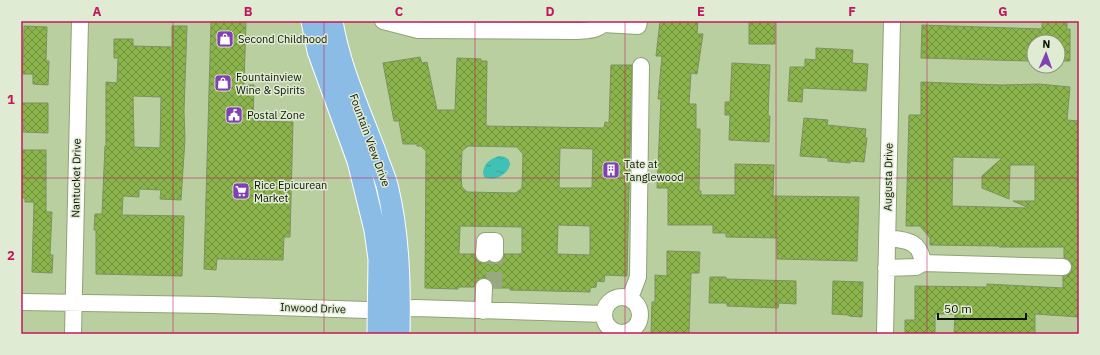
<svg xmlns="http://www.w3.org/2000/svg" width="1100" height="355" viewBox="0 0 1100 355" font-family="'IBM Plex Sans',sans-serif">
<style>
.water{fill:url(#water-ripples)}
.building{fill:url(#building-cross-hatch);stroke:#7d9163;fill-rule:evenodd}
.lines{fill:none;stroke-linecap:round;stroke-linejoin:round}
.minor-tunnel{stroke:#97a980;stroke-width:16;stroke-dasharray:16 8;stroke-linecap:butt}
.minor-casing{stroke:#8fa375;stroke-width:18}
.major-casing{stroke:#fff;stroke-width:23}
.minor{stroke:#fff;stroke-width:16}
.major{stroke:#8bbce6;stroke-width:21}
.grid{fill:none;stroke:#c2185b;stroke-width:1;stroke-opacity:0.55}
.labels{text-anchor:middle;stroke-width:3;stroke-linejoin:round;paint-order:stroke}
.poi-label{font-size:11px;fill:#0c1303;stroke:#e0ebd3;text-anchor:start}
.street-label{font-size:11px;fill:#0c1303;stroke:#e0ebd3}
.neatline{fill:none;stroke:#c2185b;stroke-width:1.5}
.grid-label{font-size:13px;text-anchor:middle;font-weight:bold;fill:#c2185b}
</style>
<defs>
<pattern id="water-ripples" width="26" height="14" patternUnits="userSpaceOnUse"><rect width="26" height="14" fill="#3fc1b6"/><path d="M2 4q2-2 4 0t4 0M15 11q2-2 4 0t4 0" fill="none" stroke="#36a59b"/></pattern>
<pattern id="building-cross-hatch" width="8" height="8" patternUnits="userSpaceOnUse"><rect width="8" height="8" fill="#8cb44c"/><path d="M0 0l8 8M0 8l8-8" fill="none" stroke="#71913d"/></pattern>
</defs>
<rect width="100%" height="100%" fill="#bacf9f"/>
<path class="water" d="M499,156c23,1 5,29 -15,21l-1,-4c1,-10 7,-14 16,-17z"/>
<path class="building" d="M211,21h35l-2,64h10l-1,36 40,1 -3,115h-6l-1,23 -66,-1 -1,11 -12,-1z
M660,21h38l-1,13h6l-6,40 -6,-1 -2,31h7v25h4l-1,62h2v4h34v-31l39,1 -1,31 86,1 -2,64 -80,-2v-21l-51,-1v-4h-13v-8h-45v-37h-11l4,-89h-3l4,-43h-6z
M749,21h26v23h-26z
M1042,21h25v8h3v32h-12v-19h-28l-1,19 -108,-3 1,-33 120,4z
M24,26l23,1 -1,34h3l-1,24 -15,-1v-10h-12v-13h2z
M172,26h15l-3,85 1,28 -4,61 -21,-1 1,-9 -22,-1v8l-16,-1 -1,19 62,1 -2,60 -86,-2v-44h-2l1,-16h7l3,-68h1v-64l11,1 1,-25h-4v-19h19v7l39,1zM133,96l28,1 -1,51 -26,-1z
M816,48l37,2 -1,13 16,1 -2,27 -63,-3 -1,14 -14,-1 2,-34h15v-8l11,1z
M420,57l2,6 5,-1 10,48h18l2,-52 24,1v2h6l-1,65 118,2 1,-6 4,1 2,-58h21l-5,211 -22,-1 -1,7 -7,-1 -1,6 -6,1v4l-80,-2v-2h-17v-5l-4,-4 -5,-1h-4l-4,4 -2,5h-16v2l-33,-1 1,-137 -5,-5h-4v-2h-14l-4,-23h-5l-11,-58zM468,146l49,1 6,7 -1,34 -6,5 -49,-1 -5,-5 -1,-10 1,-26zM560,148l33,1 -1,39h-33zM558,225l32,1v29l-33,-1zM460,226l62,1v27h-18l-1,5 -4,3 -4,1 -6,-2 -5,2 -6,-1 -2,-4 -1,-4h-16z
M732,63l38,2 -2,51h2l-1,26 -40,-2 1,-25h-5v-13h5z
M921,82l80,3 38,-1 31,3 -3,33 12,1v196l-44,-3v20h-81l1,-20h-20v20h-30v-14h10v-34l72,1v-3l76,4v-12l5,-1 3,-3 1,-4 -1,-6 -3,-3 -4,-1v-11h-65v-1l-69,-1v-7l-10,-12h-14l3,-111h12zM953,157l49,1 -20,18v12l27,11 1,-34h25v36h-22l16,7 -77,-2z
M21,103h27v30l-25,-1 1,-11h-3z
M804,118l24,2 -1,5 39,4 -1,9h2l-3,24 -14,-1v2l-22,-2v-3l-28,-2z
M21,150h25v62h6l-2,43h3l-1,18 -20,-1 2,-70h-9v-4h-4z
M667,251l33,1 -1,21h-8l-2,61h-38l1,-32h3v-27l12,1z
M710,277h16v2l70,2v23l-17,-1 -1,5 -51,-2v-3h-18z
M833,281l30,1 -1,35 -13,-1v-1l-17,-1z"/>
<g class="lines">
<path class="minor-tunnel" d="M494,288l1,-34"/>
<g class="minor-casing">
<path id="minor" d="M383,21l35,9 160,1c9,-1 22,0 26,-10
M603,24l35,2 1,-5
M484,254l1,-13h10v13
M923,263l140,4
M886,268l30,-1 7,-4c-3,-23 -17,-23 -36,-25
M604 315a18 18 0 1 1 36 0a18 18 0 1 1-36 0Z
M630,298l8,-21 3,-211
M21,302l191,3 154,5 50,-2 188,6
M483,311l1,-24
M73,334l7,-313
M885,334l7,-313"/>
</g>
<g class="major-casing">
<path id="major" d="M312,21l6,30 40,110 17,69 4,29 -1,75
M332,21c7,45 28,90 44,133 3,10 8,21 11,31 12,49 13,99 12,149"/>
</g>
<use href="#minor" class="minor"/>
<use href="#major" class="major"/>
</g>
<path class="grid" d="M173,21v313M324,21v313M475,21v313M625,21v313M776,21v313M927,21v313M21,178h1058"/>
<defs>
<g id="shop-square" transform="scale(0.9)"><rect x="-9" y="-9" width="18" height="18" rx="4" fill="#8240b5" stroke="#e0ebd3"/><path d="M-5-2.5h2.3a2.7 3.5 0 0 1 5.4 0H5L5.5 6h-11ZM-1.5-2.5h3a1.5 2.3 0 0 0-3 0Z" fill="#fff"/></g>
<g id="civic-square" transform="scale(0.9)"><rect x="-9" y="-9" width="18" height="18" rx="4" fill="#8240b5" stroke="#e0ebd3"/><path d="M-.6-6.5H3V-4.5H.6V-3L4-1V1h2V6H-6V1h2V-1L-.6-3ZM-1.2 2.5V6h2.4V2.5Z" fill="#fff"/></g>
<g id="building-square" transform="scale(0.9)"><rect x="-9" y="-9" width="18" height="18" rx="4" fill="#8240b5" stroke="#e0ebd3"/><path d="M-4-6H4V6H1V3H-1V6H-4ZM-2.5-4.3h1.7v1.8h-1.7ZM.8-4.3h1.7v1.8H.8ZM-2.5-1h1.7V.8h-1.7ZM.8-1h1.7V.8H.8Z" fill="#fff"/></g>
<g id="supermarket-square" transform="scale(0.9)"><rect x="-9" y="-9" width="18" height="18" rx="4" fill="#8240b5" stroke="#e0ebd3"/><path d="M-6-5.5h2.5l.6 2H6L4.5 2H-2.5L-4.4-4H-6ZM-1.5 3.2a1.3 1.3 0 1 0 .1 0ZM3 3.2a1.3 1.3 0 1 0 .1 0Z" fill="#fff"/></g>
</defs>
<g fill-rule="evenodd">
<use href="#shop-square" x="225" y="39"/>
<use href="#shop-square" x="223" y="83"/>
<use href="#civic-square" x="234" y="115"/>
<use href="#building-square" x="611" y="170"/>
<use href="#supermarket-square" x="241" y="191"/>
</g>
<g class="labels">
<g class="poi-label">
<text x="238" y="43">Second Childhood</text>
<text x="236" y="81">Fountainview<tspan x="236" dy="13">Wine &amp; Spirits</tspan></text>
<text x="247" y="119">Postal Zone</text>
<text x="624" y="168">Tate at<tspan x="624" dy="13">Tanglewood</tspan></text>
<text x="254" y="189">Rice Epicurean<tspan x="254" dy="13">Market</tspan></text>
</g>
<g class="street-label">
<text transform="translate(370 140) rotate(70)" y="4">Fountain View Drive</text>
<text transform="translate(888 177) rotate(-89)" y="4">Augusta Drive</text>
<text transform="translate(76 178) rotate(-89)" y="4">Nantucket Drive</text>
<text transform="translate(313 308) rotate(2)" y="4">Inwood Drive</text>
</g>
</g>
<rect width="1100" height="355" fill="none" stroke="#e0ebd3" stroke-width="44"/>
<g transform="translate(1046 54) rotate(2)"><circle r="19" fill="#e0ebd3" stroke="#8b9580"/>
<path d="M0-3L7 15L0 10L-7 15Z" fill="#8240b5"/>
<text y="-6" font-size="11" font-weight="bold" text-anchor="middle" fill="#0c1303">N</text>
</g>
<path d="M938 313v6h88v-6" fill="none" stroke="#0c1303" stroke-width="2"/>
<text x="944" y="313" font-size="12" fill="#0c1303" stroke="#e0ebd3" stroke-width="3" paint-order="stroke">50 m</text>
<rect x="22" y="22" width="1056" height="311" class="neatline"/>
<g class="grid-label">
<text x="97" y="16">A</text>
<text x="248" y="16">B</text>
<text x="399" y="16">C</text>
<text x="550" y="16">D</text>
<text x="701" y="16">E</text>
<text x="852" y="16">F</text>
<text x="1003" y="16">G</text>
<text x="11" y="104">1</text>
<text x="11" y="260">2</text>
</g>
</svg>
